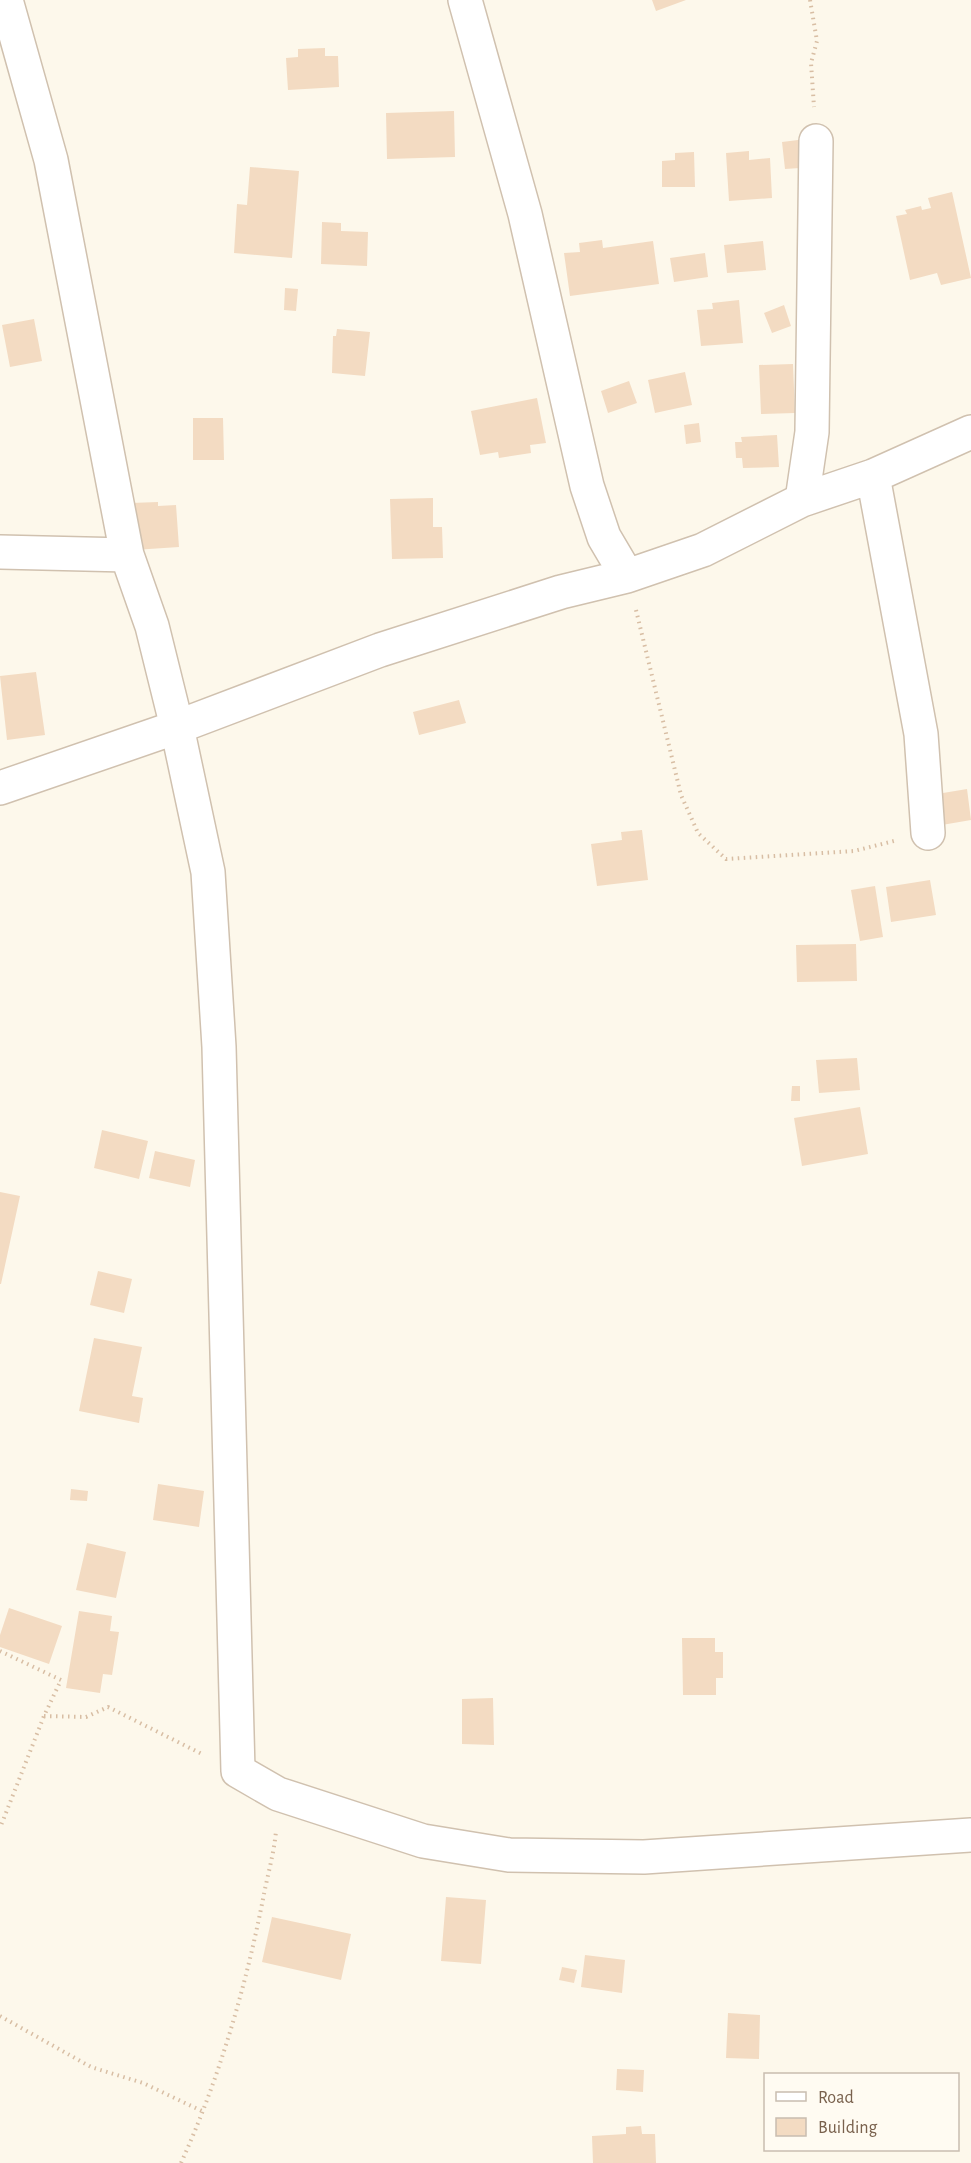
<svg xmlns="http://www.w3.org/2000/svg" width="971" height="2163" viewBox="0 0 971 2163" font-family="'Alegreya Sans',sans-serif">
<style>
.building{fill:#f3dbc2}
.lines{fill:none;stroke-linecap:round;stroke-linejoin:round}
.minor-casing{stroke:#d0c1af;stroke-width:36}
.path{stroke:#d8bea4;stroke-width:4;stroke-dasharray:1.5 4.5;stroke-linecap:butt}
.minor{stroke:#fff;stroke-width:33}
</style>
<rect width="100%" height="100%" fill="#fdf8eb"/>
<path class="building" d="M652,0h34l-30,11z
M325,48v8h13l1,31 -51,3 -2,-32 12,-1v-8z
M454,111l1,46 -68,2 -1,-46z
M798,140l2,28 -15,1 -3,-27z
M749,151v9l21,-2 2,40 -43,3 -3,-48z
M694,152l1,35h-33v-26l13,-1v-7z
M250,167l49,4 -7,87 -58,-5 3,-49 10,1z
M952,192l19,86 -30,7 -4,-12 -27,7 -14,-64 11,-2 -2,-4 16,-4 1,4 9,-2 -3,-10z
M322,222l19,1v8l27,1 -1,34 -46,-2z
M602,240l1,8 50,-7 6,43 -89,12 -6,-43 16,-1 -1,-9z
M763,241l3,29 -39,3 -3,-28z
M705,253l3,24 -34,5 -4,-24z
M285,288l13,1 -2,22 -12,-1z
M739,300l4,43 -42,3 -4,-36 16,-1 -1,-6z
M784,305l7,21 -19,7 -8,-20z
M34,319l8,42 -32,6 -8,-42z
M337,329l33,3 -5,44 -33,-3 1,-37h3z
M793,364l2,49 -34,1 -2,-49z
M685,372l7,33 -37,8 -7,-33z
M629,381l8,22 -29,10 -7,-22z
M537,398l9,45 -16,2 1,8 -32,5 -1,-6 -18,3 -9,-44z
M193,418h30l1,42h-31z
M699,423l2,19 -15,2 -2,-19z
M777,435l2,32 -36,1 -1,-10h-6l-1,-16h7l-1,-5z
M433,498v29h9l1,31 -51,1 -2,-60z
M158,502v4l18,-1 3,42 -45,3 -3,-47z
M36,672l9,63 -38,5 -7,-64z
M459,700l7,23 -47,12 -6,-23z
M967,789l4,31 -35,6 -5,-31z
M642,830l6,50 -51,6 -6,-42 31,-4 -1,-8z
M930,880l6,35 -45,7 -5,-35z
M875,886l8,51 -23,4 -9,-51z
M856,944l1,37 -60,1 -1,-37z
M857,1058l3,32 -41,3 -3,-33z
M792,1086h8v15h-9z
M860,1107l8,47 -66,12 -8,-48z
M102,1130l46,11 -9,38 -45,-11z
M155,1151l40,9 -5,27 -41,-9z
M0,1192l20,4 -19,88h-1z
M98,1271l34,8 -8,34 -34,-8z
M94,1338l48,9 -10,49 11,2 -4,25 -60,-12z
M158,1484l46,7 -5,36 -46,-7z
M71,1489l17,2 -1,10 -17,-1z
M87,1543l39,9 -10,46 -40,-8z
M9,1608l53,18 -13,38 -49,-17v-12z
M79,1611l33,5 -2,15 9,1 -7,43 -9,-1 -3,19 -34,-5z
M682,1638h33v14h8v26h-7v17h-33z
M493,1698l1,47 -32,-1v-45z
M446,1897l40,3 -5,64 -40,-3z
M272,1917l79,17 -10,46 -79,-18z
M585,1955l40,5 -3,33 -41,-6z
M562,1967l15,3 -3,13 -15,-3z
M728,2013l32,2 -1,44 -33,-1z
M617,2069l27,1 -1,22 -27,-2z
M641,2126l1,8h13l1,29h-63l-1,-27 34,-2v-7z"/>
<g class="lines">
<g class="minor-casing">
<path id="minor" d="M6,0l45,160 76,395 25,71 25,101 31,145 11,175 19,724 40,23 145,47 86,14 135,2 327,-22
M465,0l60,214 62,272 17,51 23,39
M873,476l48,258 7,99
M802,500l10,-68 4,-291
M0,552l127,3
M0,788l177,-61 203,-77 181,-58 66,-16 76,-26 99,-50 71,-24 98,-44"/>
</g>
<path class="path" d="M810,0l7,41 -6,22 3,44
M636,610l45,185 17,38 28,26 128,-8 40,-10
M0,1651l61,29 -17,36 -44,112
M44,1716l42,1 22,-10 94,47
M0,2016l91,51 52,16 61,29
M181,2163c38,-84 64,-173 82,-264 4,-22 11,-45 13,-68"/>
<use href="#minor" class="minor"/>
</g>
<rect x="764" y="2073" width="195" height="78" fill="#fffbf2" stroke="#c9bdb0" stroke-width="1.5"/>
<rect x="776" y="2092" width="30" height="9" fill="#ffffff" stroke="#c9bdb0" stroke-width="1.5"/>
<text x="818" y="2103" font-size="18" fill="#79614d">Road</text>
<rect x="776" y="2118" width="30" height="18" fill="#f3dbc2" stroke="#c9bdb0" stroke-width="1.5"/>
<text x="818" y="2133" font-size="18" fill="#79614d">Building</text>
</svg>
